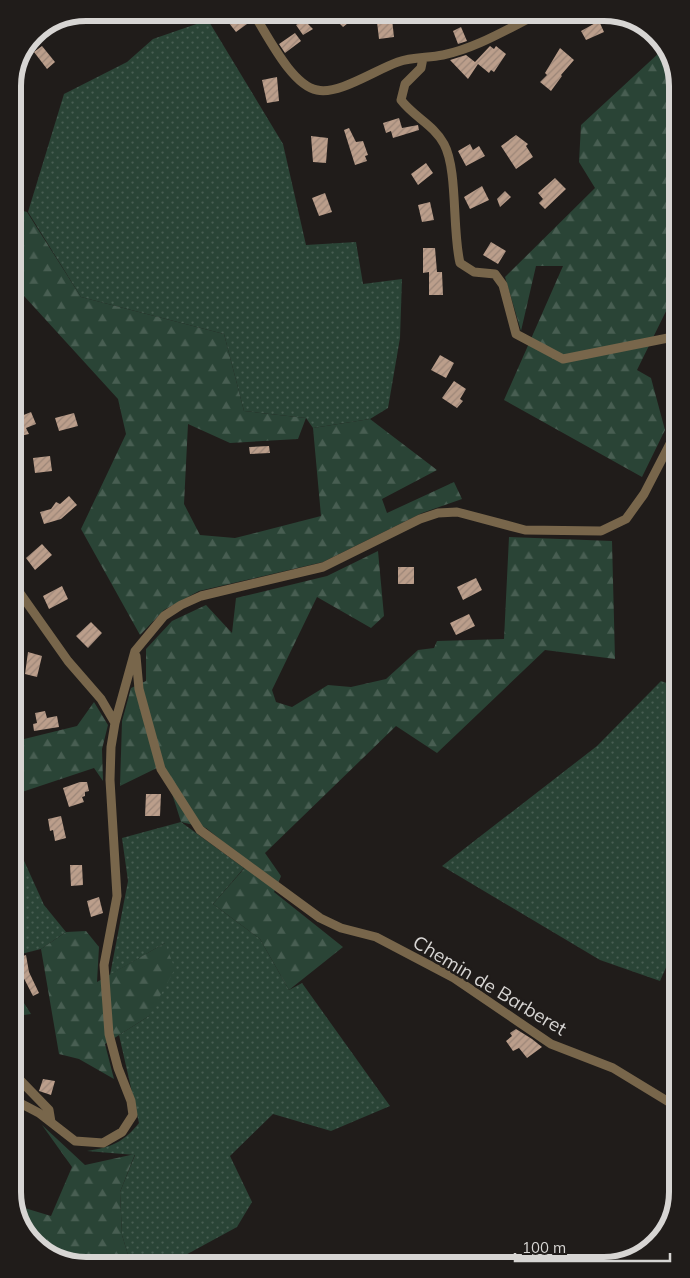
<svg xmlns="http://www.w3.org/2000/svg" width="690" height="1278" viewBox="0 0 690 1278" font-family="Mulish,sans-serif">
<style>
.grass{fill:url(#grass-dots)}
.forest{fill:url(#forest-firs)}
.building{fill:url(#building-hatch)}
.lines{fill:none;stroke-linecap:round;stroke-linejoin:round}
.street{stroke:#78664b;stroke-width:9}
.labels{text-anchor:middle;stroke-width:5;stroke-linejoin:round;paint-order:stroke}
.street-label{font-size:19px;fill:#d7d5d3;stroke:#201c1a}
.rim{fill:none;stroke:#d7d5d3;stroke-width:6}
</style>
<defs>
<pattern id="grass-dots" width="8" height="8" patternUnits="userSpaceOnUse" patternTransform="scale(1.25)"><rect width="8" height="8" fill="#2a4436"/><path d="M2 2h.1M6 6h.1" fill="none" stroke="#485e52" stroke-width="1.8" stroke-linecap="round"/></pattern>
<pattern id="forest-firs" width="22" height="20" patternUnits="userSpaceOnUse" patternTransform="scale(1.25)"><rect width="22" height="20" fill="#2a4436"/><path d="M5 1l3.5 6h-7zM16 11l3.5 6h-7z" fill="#485e52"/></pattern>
<pattern id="building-hatch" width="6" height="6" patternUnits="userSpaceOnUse" patternTransform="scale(1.25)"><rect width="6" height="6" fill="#bb9e8b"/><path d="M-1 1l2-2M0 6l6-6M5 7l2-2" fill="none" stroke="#9c8678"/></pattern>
</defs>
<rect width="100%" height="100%" fill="#201c1a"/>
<path class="grass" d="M208,20l75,124 23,101 50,-3 7,42 39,-5 -2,59 -12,70 -18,11 -57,9 -7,-10 -62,-7 -20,-77 -143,-37 -53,-85 36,-118 63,-32 26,-23z
M661,681l14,5 1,259 -16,36 -60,-21 -158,-94 155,-120z
M181,822l63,46 -31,36 47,35 29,51 13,-7 88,123 -59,25 -58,-17 -43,42 22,46 -15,25 -68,37 -38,1 -9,-30 -2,-43 15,-37 -48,-4c24,-4 36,-8 52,-28l-20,-88 30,-19 16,-73 -55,32 18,-94 -6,-43z
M16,843l28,62 22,27 -25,17 -24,6z
M17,992l14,22 -14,2z"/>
<path class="forest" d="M630,20l19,8 23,30 1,239 -36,73 14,8 14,52 -23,47 -138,-77 59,-134h-27l-15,65 -16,-54 90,-89 -16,-26 2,-37 79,-73z
M13,208l14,4 54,85 143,37 20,77 62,7 -8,21 -68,4 -42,-19 -4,80 16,31 35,3 86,-22 -8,-88 57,-9 67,51 -55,29 5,14 67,-31 8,17 -40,14 -99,49 -124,29 -35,19 -24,25 -59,-106 45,-95 -8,-35 -104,-114z
M509,537l103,4 3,118 -70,-9 -108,103 -41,-27 -131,127 16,23 -7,16 69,55 -54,43 -29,-51 -47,-35 36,-41 -43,-35 -25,-6 -18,-57 -43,21 2,-65 9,-33 15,-7v-32l26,-28 34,-16 26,28 4,-35 91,-22 51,-25 6,65 -13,12 -54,-31 -45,93 4,12 16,5 36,-22 23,2 35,-8 32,-29 16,-2 3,-7 67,-2z
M94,702l14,23 -6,24 1,32 -9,-13 -78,26v-53l61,-15z
M86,931l13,16 -2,35 68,-39 10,26 -26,47 -44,28 9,35 -35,-20 -20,-5 -18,-105 25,-17z
M42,1125l43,40 50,-11 -15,38 2,43 9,30h-50l-36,-12 -27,-33v-14l33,10 21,-49z"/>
<path class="building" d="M221,13h18l8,11 -11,8z
M333,13h28l-18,14 -8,-8 2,-1z
M392,19l2,18 -15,2 -2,-17z
M304,20l9,9 -10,6 -7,-10z
M599,21l5,11 -18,8 -5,-9z
M461,27l6,14 -9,3 -5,-13z
M295,33l6,8 -16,12 -6,-9z
M42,46l13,16 -8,7 -13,-17z
M490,46l4,3 2,-3 10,8 -12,18 -3,-2 -2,3 -11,-9 -10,15 -18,-19 16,-5 9,7z
M560,48l14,12 -13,15 1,1 -11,15 -11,-9 7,-7 -2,-2z
M277,77l2,24 -12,2 -5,-23z
M399,118l3,10 16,-3 1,5 -26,8 -2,-7 -5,2 -3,-10z
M349,128l7,14 7,-1 5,14 -3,1 2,5 -12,4 -11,-35z
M516,135l12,9 -2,2 7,11 -17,12 -15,-23z
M311,136l17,2 -2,25 -13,-1z
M470,144l3,6 6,-4 6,10 -19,10 -8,-15z
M426,163l7,10 -15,12 -7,-11z
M555,178l11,11 -21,20 -6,-6 4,-4 -5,-6z
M482,186l7,14 -19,9 -6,-12z
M505,191l6,6 -11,10 -3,-8z
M325,193l7,19 -13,4 -7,-18z
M430,202l4,18 -12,2 -4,-17z
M491,242l15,9 -8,13 -15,-9z
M423,248h12l2,24h5l1,23h-14v-23l-6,1z
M440,355l14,8 -8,15 -15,-8z
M454,381l12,8 -6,10 3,2 -6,7 -15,-10z
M31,412l5,12 -10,4 3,6 -9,2 -6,-17z
M74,413l4,13 -19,5 -4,-13z
M269,446l1,7 -20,1 -1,-7z
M50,456l2,15 -17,2 -2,-15z
M69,496l8,9 -16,14 -17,5 -4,-12 11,-3 5,-7 4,2z
M42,544l10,11 -17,15 -9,-12z
M398,567h16v17h-16z
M476,578l6,12 -19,10 -6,-13z
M62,586l6,13 -19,10 -6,-13z
M469,614l6,12 -19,9 -6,-12z
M91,622l11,11 -14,15 -12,-12z
M28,652l14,4 -5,21 -12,-3z
M45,711l2,7 10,-2 2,11 -25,4 -1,-7 4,-1 -2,-10z
M80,782h7l2,9 -4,1v4l-3,1 2,5 -15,5 -6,-19z
M146,794h15l-1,22h-15z
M61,816l5,22 -11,3 -2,-11 -3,1 -2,-12z
M70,865h12l1,20 -12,1z
M99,897l4,16 -12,4 -4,-16z
M26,955l3,17 10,21 -6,3 -16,-31v-7z
M516,1029l16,10 10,8 -15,11 -8,-10 -6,3 -7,-10 6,-5 -2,-3z
M43,1079l12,2 -4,14 -12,-4z"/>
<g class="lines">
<path class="street" d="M253,13c14,21 38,72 64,77 22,5 58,-20 81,-28 14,-5 30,-4 45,-7 34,-7 66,-27 97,-42
M423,58l-2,10 -16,16 -4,16c13,17 33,25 43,44 14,26 8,86 16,119l14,9 21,2 8,11 13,49 47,25 110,-22
M15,586l53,75 33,38 14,24
M136,656l3,33 22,80 39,61 120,88 21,10 35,9 78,41 97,66 62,24 64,39
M18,1078l31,32 2,12
M18,1102l21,11 36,28 28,2 19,-11 11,-17 -2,-14 -13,-33 -9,-34 -5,-69 13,-69 -7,-116 1,-33 4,-24 20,-72 29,-35 17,-11 20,-9 122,-29 97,-48 18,-6 19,-1 68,18 76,1 25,-12 18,-25 30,-58"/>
</g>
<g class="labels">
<g class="street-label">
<text transform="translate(490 985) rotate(31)" y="7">Chemin de Barberet</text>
</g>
</g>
<path d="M0 0H690V1278H0ZM86 21H604A65 65 0 0 1 669 86V1192A65 65 0 0 1 604 1257H86A65 65 0 0 1 21 1192V86A65 65 0 0 1 86 21Z" fill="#201c1a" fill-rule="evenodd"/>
<path class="rim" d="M86 21H604A65 65 0 0 1 669 86V1192A65 65 0 0 1 604 1257H86A65 65 0 0 1 21 1192V86A65 65 0 0 1 86 21Z"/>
<path d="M515 1253v8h155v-8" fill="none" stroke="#d7d5d3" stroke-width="2.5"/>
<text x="522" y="1253" font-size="15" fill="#d7d5d3" stroke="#201c1a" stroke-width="4" paint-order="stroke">100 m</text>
</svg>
